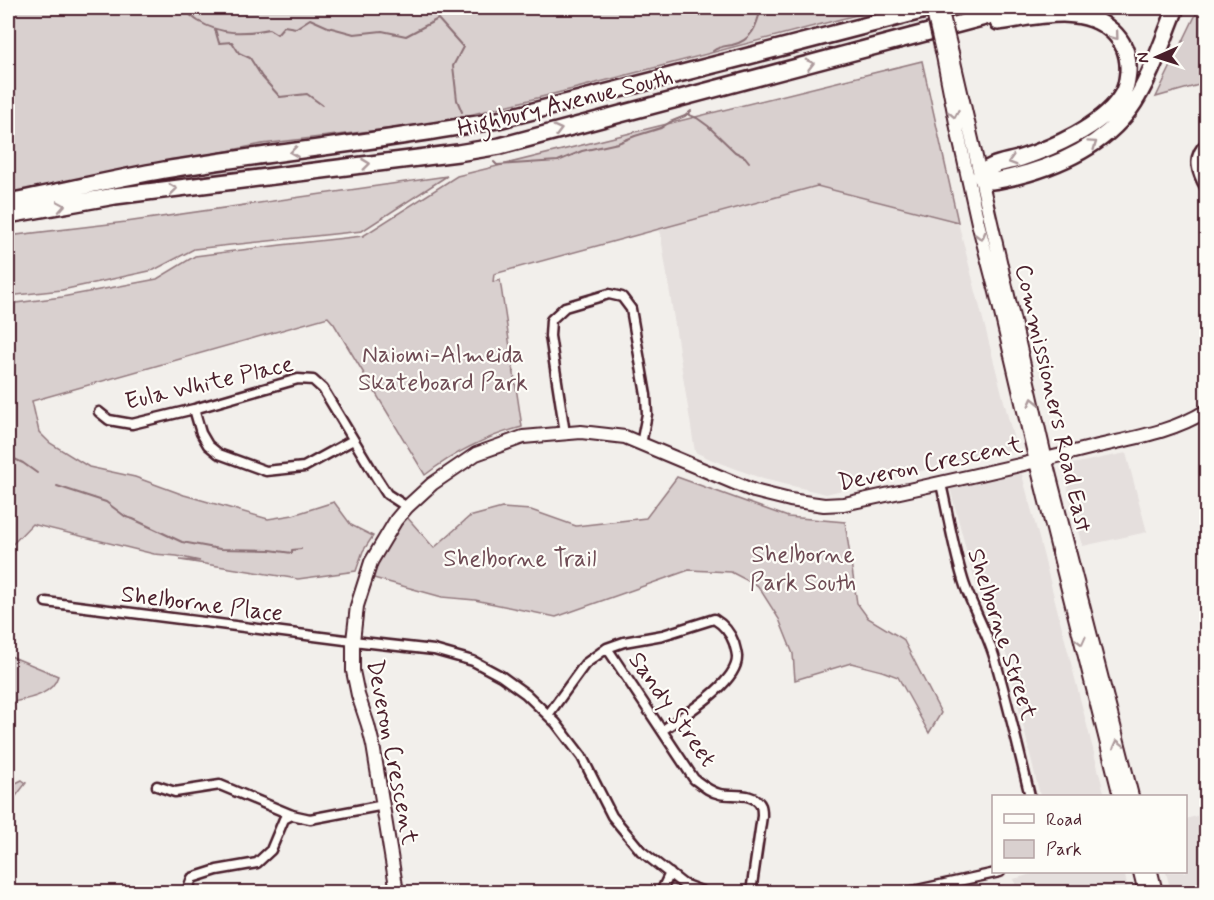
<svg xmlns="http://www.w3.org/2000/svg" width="1214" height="900" viewBox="0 0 1214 900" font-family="Mynerve,sans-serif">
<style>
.built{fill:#e5dfdd}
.green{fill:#d9d0cf;stroke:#92787d;stroke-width:1.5}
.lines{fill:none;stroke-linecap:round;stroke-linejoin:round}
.stream{stroke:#8b6f75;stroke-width:2}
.street-casing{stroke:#4a1f2b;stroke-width:13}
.secondary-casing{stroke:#4a1f2b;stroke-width:16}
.highway-casing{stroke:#4a1f2b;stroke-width:20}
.street{stroke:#fdfcf7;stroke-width:8}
.secondary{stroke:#fdfcf7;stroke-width:12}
.highway{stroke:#fdfcf7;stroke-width:15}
.secondary-bridge-casing{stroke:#4a1f2b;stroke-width:16;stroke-linecap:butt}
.secondary-bridge{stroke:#fdfcf7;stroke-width:12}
.oneway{stroke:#ac999b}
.labels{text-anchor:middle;stroke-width:4.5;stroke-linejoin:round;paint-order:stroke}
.street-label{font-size:24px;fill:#4a1f2b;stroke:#fdfcf7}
.park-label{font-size:24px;fill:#6e4b54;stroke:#fdfcf7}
</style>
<rect width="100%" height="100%" fill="#f2efeb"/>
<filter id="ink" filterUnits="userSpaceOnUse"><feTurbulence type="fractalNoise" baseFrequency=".0167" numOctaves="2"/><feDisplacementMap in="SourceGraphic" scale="12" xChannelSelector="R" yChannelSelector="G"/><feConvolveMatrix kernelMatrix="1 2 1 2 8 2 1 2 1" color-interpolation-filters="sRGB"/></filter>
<g filter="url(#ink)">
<path class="built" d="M817,186l141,36 58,226 -190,46 -63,-15 -53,-20 -15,-7 -34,-215 -3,-8z
M1126,453l21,79 -64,14 -21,-80z
M1021,471l18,67 66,258h-65l-34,-142 -26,-59 -12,-38 -18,-69z
M1206,813v72l-35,7 -5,-20h20v-53z
M1038,872h86l5,20h-112l-3,-13z"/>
<path class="green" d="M8,8h543l2,6 -1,-6h331l-306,80 -140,35 -175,21 -254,51v-34l1,-1h-1z
M1199,8h7v75l-50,14z
M922,61l36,161 -141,-36 -323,88 -1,8 7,-2 22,147c-35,9 -68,26 -97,48l-91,-151 -6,-7 -296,84 7,31 11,11 39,24 46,10 49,18 84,24 25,-4 41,-13 17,23 22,11 -10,15 -7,20 -58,8 -118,-19 20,1 -23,-5 -23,-2 -122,-30 -24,25v-245l54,-7 95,-18 38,-23 86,-11 82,-9 94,-60z
M447,176l-85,55 -168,18 -40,21 -92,20 -54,6v-60l118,-14z
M677,477l111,40 57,5 12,81 11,15 35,21 38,74 -12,20 -31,-56 -16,-6 -31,-8 -56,17 -2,-26 -14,-35 -21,-33 -27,-14 -42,-2 -133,47 -81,-17 -33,-3 -72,-20 23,-43 13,-18 28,32 35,-31 33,-9 29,2 45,16 70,-8z
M8,655l50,21c-6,20 -31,23 -50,27v5z
M22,780l4,3 -16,21 -2,47v-64z"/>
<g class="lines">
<path class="stream" d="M183,8c4,4 9,9 15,13 23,14 46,13 71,8l8,5 7,-8 12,2 14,-9 18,8 26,7 28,-3 24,5 32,-17 25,28 -10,19 4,34 5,12
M215,29l4,14 13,-1 7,11 11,5 12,19 18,20 27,-3 15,11
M713,51c6,-5 12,-5 19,-6 20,-4 25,-20 29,-37
M689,115l8,3 11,8 27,26 10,5 4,5
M494,162l3,3 61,-4 24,-10 36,-8 17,-7 26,-8 9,-6 15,-6 6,-5
M8,456l15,7 14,10
M57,486l49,16 20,15 7,2 49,23 38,7 50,1 22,3v-3l9,-1"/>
<g class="street-casing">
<path id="street" d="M1206,143c-16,14 -9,31 0,46
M194,409l7,24 7,12 11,9 47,17 38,-4 49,-27
M99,412l10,8 23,4 62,-15 104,-30 15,1 10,9 53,88 11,17 20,13
M565,433l-15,-97 1,-16 14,-13 44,-13 13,3 9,12 15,86 1,19 -6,30
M941,484c8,34 13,69 24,102 10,27 24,50 31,77 13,44 23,89 34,133
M46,602l307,39 81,9 39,11 28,15 25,18 30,29 26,34 30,59 29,35 42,33 21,8
M607,648l87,131c8,6 16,13 26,15 12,3 34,-3 41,12 1,3 1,6 1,10l-11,76
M548,715l37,-51 22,-16 17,-6 39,-7 51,-16c10,6 16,13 20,24 1,4 3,10 3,14 1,26 -55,59 -74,73
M157,786l18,6 45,-7 72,30 18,4 74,-14
M187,892l5,-14 25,-8 40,-7 14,-13 13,-31 8,-4
M372,892l25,-3
M661,892l9,-19
M908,892l92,-20"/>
</g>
<g class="secondary-casing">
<path id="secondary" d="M952,53l96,416 84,327
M943,56l15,77 20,90 18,69 40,170 84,334
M1140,872l5,20
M1151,872l5,20
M397,892l-24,-147 -5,-20 -10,-30 -5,-24v-30l4,-35 14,-44 25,-42 11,-13 25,-23 44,-30 47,-17 58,-5 44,5 129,54 36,9 34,5 20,-1c84,-18 167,-36 250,-57 38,-9 79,-15 112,-36"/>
</g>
<g class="highway-casing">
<path id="highway" d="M998,22c36,-5 84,-19 114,9 12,11 17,25 16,41 -1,9 -2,18 -8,26 -18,28 -68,50 -99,60 -15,5 -32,5 -41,18 4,2 8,5 12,5 12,-1 25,-5 36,-8 44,-13 87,-36 110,-77 16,-27 26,-59 38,-88
M8,202c52,-10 104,-23 156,-32 111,-18 224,-29 334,-50l243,-62 192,-50
M8,215l107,-19 343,-43 42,-7 519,-138"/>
</g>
<use href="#street" class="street"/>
<use href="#secondary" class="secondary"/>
<use href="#highway" class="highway"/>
<g class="secondary-bridge-casing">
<path id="secondary-bridge" d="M932,8l11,48
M941,8l11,45"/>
</g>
<use href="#secondary-bridge" class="secondary-bridge"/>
</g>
<defs><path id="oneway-chevron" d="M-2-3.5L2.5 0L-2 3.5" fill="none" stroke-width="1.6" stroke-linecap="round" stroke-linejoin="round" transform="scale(1.5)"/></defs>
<g class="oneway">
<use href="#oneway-chevron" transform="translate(1115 36) rotate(50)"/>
<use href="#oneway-chevron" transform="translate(810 64) rotate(-15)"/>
<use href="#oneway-chevron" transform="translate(954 114) rotate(79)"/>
<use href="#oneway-chevron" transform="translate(558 130) rotate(-15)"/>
<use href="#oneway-chevron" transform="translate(1093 144) rotate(-35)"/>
<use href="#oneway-chevron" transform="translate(294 152) rotate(172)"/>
<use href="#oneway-chevron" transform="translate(1012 161) rotate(164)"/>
<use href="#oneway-chevron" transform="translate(366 164) rotate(-7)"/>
<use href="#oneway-chevron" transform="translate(173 189) rotate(-7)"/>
<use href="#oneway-chevron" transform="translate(61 206) rotate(-10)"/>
<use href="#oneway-chevron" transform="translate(981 236) rotate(75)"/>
<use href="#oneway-chevron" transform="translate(1033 402) rotate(-103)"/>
<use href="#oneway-chevron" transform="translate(1081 641) rotate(76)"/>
<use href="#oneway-chevron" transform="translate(1118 744) rotate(-104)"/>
</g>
</g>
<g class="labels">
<g class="street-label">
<text transform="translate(565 102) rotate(-14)" y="8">Highbury Avenue South</text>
<text transform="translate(209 382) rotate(-13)" y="8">Eula White Place</text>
<text transform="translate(1054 398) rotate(77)" y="8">Commissioners Road East</text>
<text transform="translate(930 463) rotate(-12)" y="8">Deveron Crescent</text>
<text transform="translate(202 603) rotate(7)" y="8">Shelborne Place</text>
<text transform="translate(1003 634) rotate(72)" y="8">Shelborne Street</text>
<text transform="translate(673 709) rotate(55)" y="8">Sandy Street</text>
<text transform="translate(393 752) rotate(79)" y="8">Deveron Crescent</text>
</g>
<g class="park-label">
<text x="443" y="362">Naiomi-Almeida<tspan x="443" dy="28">Skateboard Park</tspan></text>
<text x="803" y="562">Shelborne<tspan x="803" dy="28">Park South</tspan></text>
<text x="520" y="566">Shelborne Trail</text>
</g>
</g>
<rect width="1214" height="900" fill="none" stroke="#fdfcf7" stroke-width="30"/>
<rect x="15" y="15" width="1184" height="870" fill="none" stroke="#4a1f2b" stroke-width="2" filter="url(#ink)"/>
<rect x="992" y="795" width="195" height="78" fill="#fdfcf7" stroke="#b5a4a5" stroke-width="1.5"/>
<rect x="1004" y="814" width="30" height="9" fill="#fdfcf7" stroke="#b5a4a5" stroke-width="1.5"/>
<text x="1046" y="825" font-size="18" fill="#4a1f2b">Road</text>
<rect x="1004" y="840" width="30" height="18" fill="#d9d0cf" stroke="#b5a4a5" stroke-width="1.5"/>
<text x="1046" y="855" font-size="18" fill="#4a1f2b">Park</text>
<g transform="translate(1157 57) rotate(267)" stroke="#fdfcf7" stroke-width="4.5" paint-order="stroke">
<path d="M0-4.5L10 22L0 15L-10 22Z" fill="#4a1f2b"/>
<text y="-9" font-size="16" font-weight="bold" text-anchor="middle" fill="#4a1f2b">N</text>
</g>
</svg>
